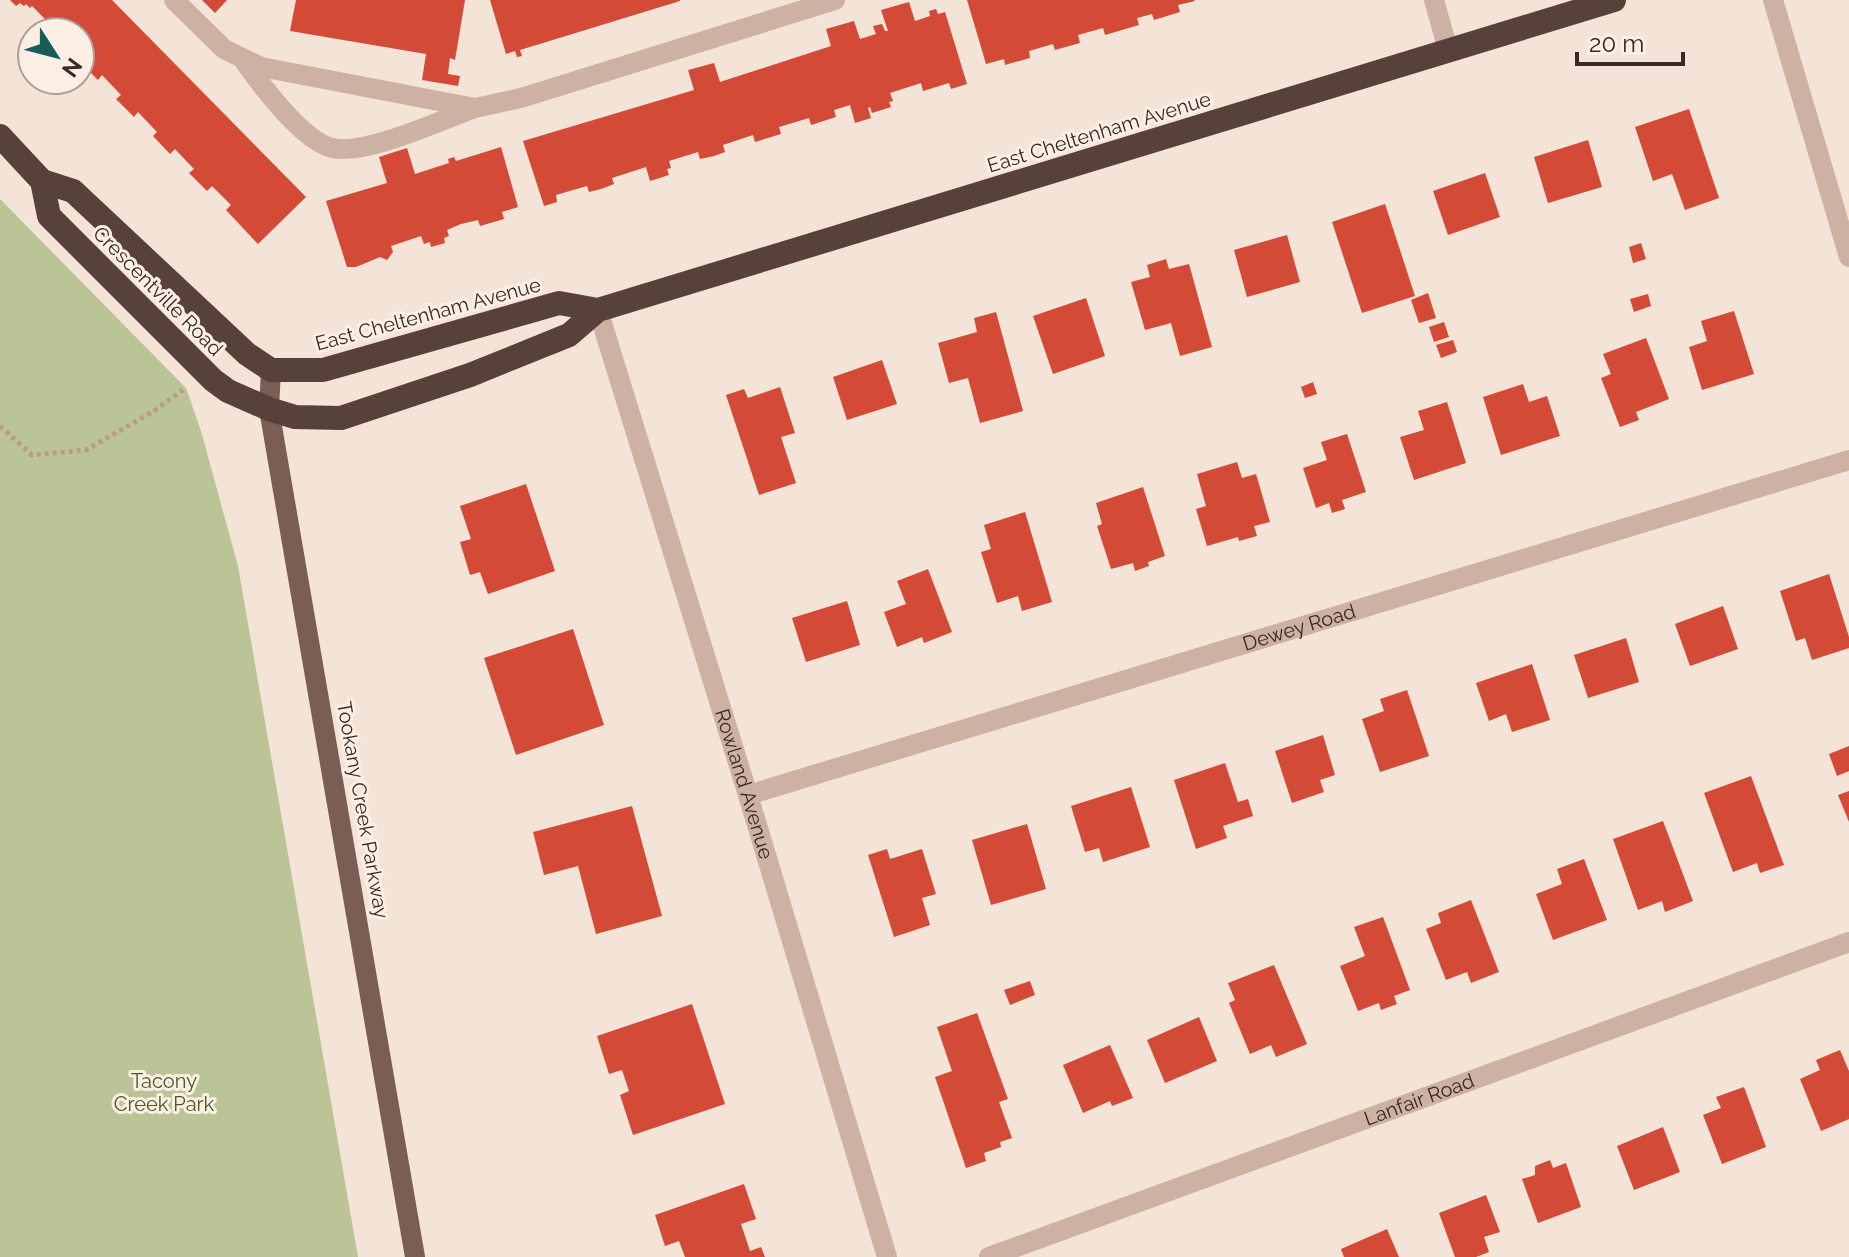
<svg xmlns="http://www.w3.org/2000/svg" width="1849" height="1257" viewBox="0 0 1849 1257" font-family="Raleway,sans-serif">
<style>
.green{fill:#bac496}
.building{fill:#d34a37}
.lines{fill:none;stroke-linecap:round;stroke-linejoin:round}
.path{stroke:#b99a8c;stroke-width:5;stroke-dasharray:4 4;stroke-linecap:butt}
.minor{stroke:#cdb1a2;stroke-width:20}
.major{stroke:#7a5d55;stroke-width:20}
.highway{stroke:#59413b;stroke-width:24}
.labels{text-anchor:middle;stroke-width:6;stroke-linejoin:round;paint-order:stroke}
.street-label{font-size:20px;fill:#372925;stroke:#fbeee4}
.park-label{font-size:20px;fill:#4b5827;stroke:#fbeee4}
</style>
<rect width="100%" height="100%" fill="#f4e3d7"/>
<path class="green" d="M0,199l186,189 15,43 37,135 120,691h-358z"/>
<path class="building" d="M10,0h102l194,197 -48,47 -32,-34 5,-5 -19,-19 -5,5 -18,-18 5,-4 -19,-20 -5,5 -17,-18 4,-4 -19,-20 -4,5 -18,-18 5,-4 -19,-20 -4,5 -9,-9 -4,4 -5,-5 2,-5 -2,-4 4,-3 -4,-4v-22h-32l-7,-7 5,-5 -14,-14 -2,2 -4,-4 -2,2 -4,-3 -4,3z
M202,0h25l-12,13z
M296,0h169l-10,60 -5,-2 -2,16 12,2 -2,10 -36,-6 4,-26 -136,-23z
M490,0h190v1l-160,49 2,6 -5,1 -2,-6 -9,3z
M967,0h227l1,1 -17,4 2,7 -26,8 -2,-6 -11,3 -4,1 2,7 -34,10 -2,-7 -25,7 2,8 -25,7 -2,-6 -24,7 1,7 -25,7 -1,-6 -18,5z
M909,2l6,19 15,-5 -1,-5 7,-2 2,5 7,-2 22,72 -16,5 -2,-6 -26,8 -2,-8 -31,10 3,8 -4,1 2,5 -19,6 -2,-6 -2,1 3,10 -16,5 -5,-18 -16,5 2,7 -25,8 -2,-7 -30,9 2,7 -26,8 -2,-7 -30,10 2,7 -11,4 -14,3 -2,-7 -29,9 2,7 -4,1 2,6 -19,6 -4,-14 -34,11 2,6 -13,5 -12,3 -2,-6 -31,9 1,7 -13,4 -21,-65 171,-51 -6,-20 26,-7 6,19 111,-36 -5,-17 28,-8 6,18 16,-5 -3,-8 9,-2 3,7h3l-7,-21z
M1689,109l30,89 -34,12 -13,-36 -19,7 -18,-54z
M1588,140l14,47 -54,16 -14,-46z
M501,147l17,60 -16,5 2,7 -24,7 -2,-6 -17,4 -14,6 2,6 -5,2 1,5 -14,4 -1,-5 -6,2 -3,-8 -30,10 2,6 -6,8 -7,-3 -24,10h-9l-21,-66 61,-18 -8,-26 28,-9 8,26 34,-11 -1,-4 6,-2 2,4z
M1485,173l15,44 -52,18 -15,-44z
M1385,204l30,92 -53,17 -30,-91z
M1287,235l13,47 -53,15 -13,-47z
M1641,243l5,16 -13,4 -4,-16z
M1166,259l3,10 20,-5 23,83 -32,9 -9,-33 -26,7 -14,-48 19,-5 -3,-12z
M1428,293l8,25 -17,5 -8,-23z
M1648,294l3,12 -17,6 -4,-13z
M1086,298l19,58 -52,18 -20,-58z
M1734,311l20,63 -52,16 -13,-43 18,-6 -6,-20z
M996,312l27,99 -43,12 -12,-45 -19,5 -11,-40 39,-11 -3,-14z
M1444,322l5,15 -15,5 -5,-15z
M1646,338l23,61 -33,13 3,8 -19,7 -19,-49 10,-4 -8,-20z
M1453,340l4,12 -16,6 -5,-13z
M882,360l15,44 -50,16 -14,-43z
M1313,382l4,12 -12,4 -4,-11z
M1523,384l6,18 18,-6 13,40 -59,19 -18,-58z
M780,387l15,46 -14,4 15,46 -37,12 -33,-100 18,-6 4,9z
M1447,402l19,61 -52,17 -14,-43 24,-7 -6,-19z
M1347,434l19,58 -24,8 3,9 -13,4 -3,-10 -13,5 -13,-40 24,-8 -6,-18z
M1237,462l5,16 14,-4 14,48 -16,4 3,10 -18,5 -1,-4 -31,9 -11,-37 10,-3 -9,-32z
M526,484l29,87 -67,23 -8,-22 -10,3 -10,-33 11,-3 -11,-33z
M1143,487l22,69 -17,6 1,4 -14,5 -2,-8 -22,6 -14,-43 5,-2 -6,-21z
M1025,512l27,90 -30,9 -4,-15 -21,7 -16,-51 10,-3 -7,-24z
M928,569l24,63 -28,11 -2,-6 -25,10 -13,-35 22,-8 -9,-23z
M1829,574l20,63v11l-37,12 -7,-22 -9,3 -16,-50z
M847,601l13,44 -54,17 -14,-44z
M1723,606l15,43 -48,17 -15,-42z
M573,629l31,96 -88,30 -32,-97z
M1626,638l13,44 -51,16 -14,-43z
M1532,664l18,56 -38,12 -6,-18 -17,7 -13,-38z
M1407,690l22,66 -49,16 -18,-53 22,-8 -4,-12z
M1323,735l12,40 -15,5 4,12 -32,11 -17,-52z
M1849,746v25l-12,5 -8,-22z
M1225,763l13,39 10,-3 5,17 -30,10 4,12 -31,11 -22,-69z
M1751,776l33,89 -24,8 -3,-10 -24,9 -29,-79z
M1131,787l19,60 -47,15 -4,-14 -14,4 -14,-46z
M1849,791v31l-11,-27z
M632,806l30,110 -66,18 -18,-68 -34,9 -11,-43z
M1663,821l30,80 -28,11 -3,-11 -24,9 -25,-71z
M1027,824l19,65 -55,16 -19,-65z
M887,849l3,10 32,-10 14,45 -14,4 8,27 -36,12 -26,-82z
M1584,859l23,61 -54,20 -17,-46 26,-10 -5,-15z
M1471,900l28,72 -28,11 -4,-11 -21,8 -20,-51 15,-6 -3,-10z
M1383,917l27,73 -16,6 3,8 -16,6 -2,-7 -21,8 -18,-45 25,-10 -11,-29z
M1274,965l33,79 -31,13 -5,-12 -21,9 -21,-51 6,-3 -7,-17z
M1030,981l5,14 -25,10 -6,-15z
M692,1004l33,100 -92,31 -13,-40 9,-4 -7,-21 -13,4 -12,-38z
M977,1013l31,86 -9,3 13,36 -12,4 1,5 -17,6 2,8 -20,7 -31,-91 17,-6 -15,-44z
M1199,1017l18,44 -52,22 -18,-43z
M1110,1045l23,53 -21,8 -2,-5 -27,12 -20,-48z
M1840,1050l9,21v48l-28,12 -21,-52 20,-9 -4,-10z
M1744,1087l22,60 -44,17 -19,-49 18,-7 -5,-11z
M1663,1127l17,45 -46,18 -17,-44z
M1550,1160l3,8 13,-5 15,44 -43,16 -16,-44 13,-4v-9z
M744,1184l12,35 -15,5 9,27 11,-4 4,10h-80l-6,-16 -14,5 -10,-31z
M1486,1195l14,37 -16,5 5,15 -13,5h-21l-16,-44z
M1387,1229l12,28h-55l-3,-8z"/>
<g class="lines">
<path class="path" d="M0,426l32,29 54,-5 68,-39 29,-21"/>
<g class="minor">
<path d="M174,0l50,49 37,18 214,41 46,-10 314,-98"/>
<path d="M1434,0l14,50"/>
<path d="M1773,0l76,257"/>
<path d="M244,61c17,24 59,80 88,87 33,8 109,-28 143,-40"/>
<path id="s1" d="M598,310l150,485 139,462"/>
<path id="s2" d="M748,795l1101,-335"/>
<path id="s3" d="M989,1257l860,-315"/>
</g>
<path class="major" d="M271,370l-2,39 146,848"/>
<path class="highway" d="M0,136l42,45 31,10 174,163 24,16h52l236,-67 39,7
M42,181l7,35 164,164 15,11 41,18 26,8 46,1 129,-43 99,-40 29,-25 1016,-310"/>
</g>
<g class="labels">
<g class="street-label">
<text transform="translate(1099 132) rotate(-17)" y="7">East Cheltenham Avenue</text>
<text transform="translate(158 291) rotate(45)" y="7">Crescentville Road</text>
<text transform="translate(428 314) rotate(-15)" y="7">East Cheltenham Avenue</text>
<text dy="7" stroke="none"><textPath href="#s2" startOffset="576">Dewey Road</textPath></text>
<text dy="7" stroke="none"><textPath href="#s1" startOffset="496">Rowland Avenue</textPath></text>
<text transform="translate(363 810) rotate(80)" y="7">Tookany Creek Parkway</text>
<text dy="7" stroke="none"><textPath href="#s3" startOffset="458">Lanfair Road</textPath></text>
</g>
<g class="park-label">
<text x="164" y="1088">Tacony<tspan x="164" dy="23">Creek Park</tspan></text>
</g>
</g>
<g transform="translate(56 56) rotate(126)"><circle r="38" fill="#fbeee4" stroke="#ad9f98" stroke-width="2"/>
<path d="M0-6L14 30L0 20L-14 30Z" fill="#175c59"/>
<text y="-12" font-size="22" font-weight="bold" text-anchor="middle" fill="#372925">N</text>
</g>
<path d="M1577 52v12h106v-12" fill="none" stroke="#372925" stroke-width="4"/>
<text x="1589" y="52" font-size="24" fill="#372925" stroke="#fbeee4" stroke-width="6" paint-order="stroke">20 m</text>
</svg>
